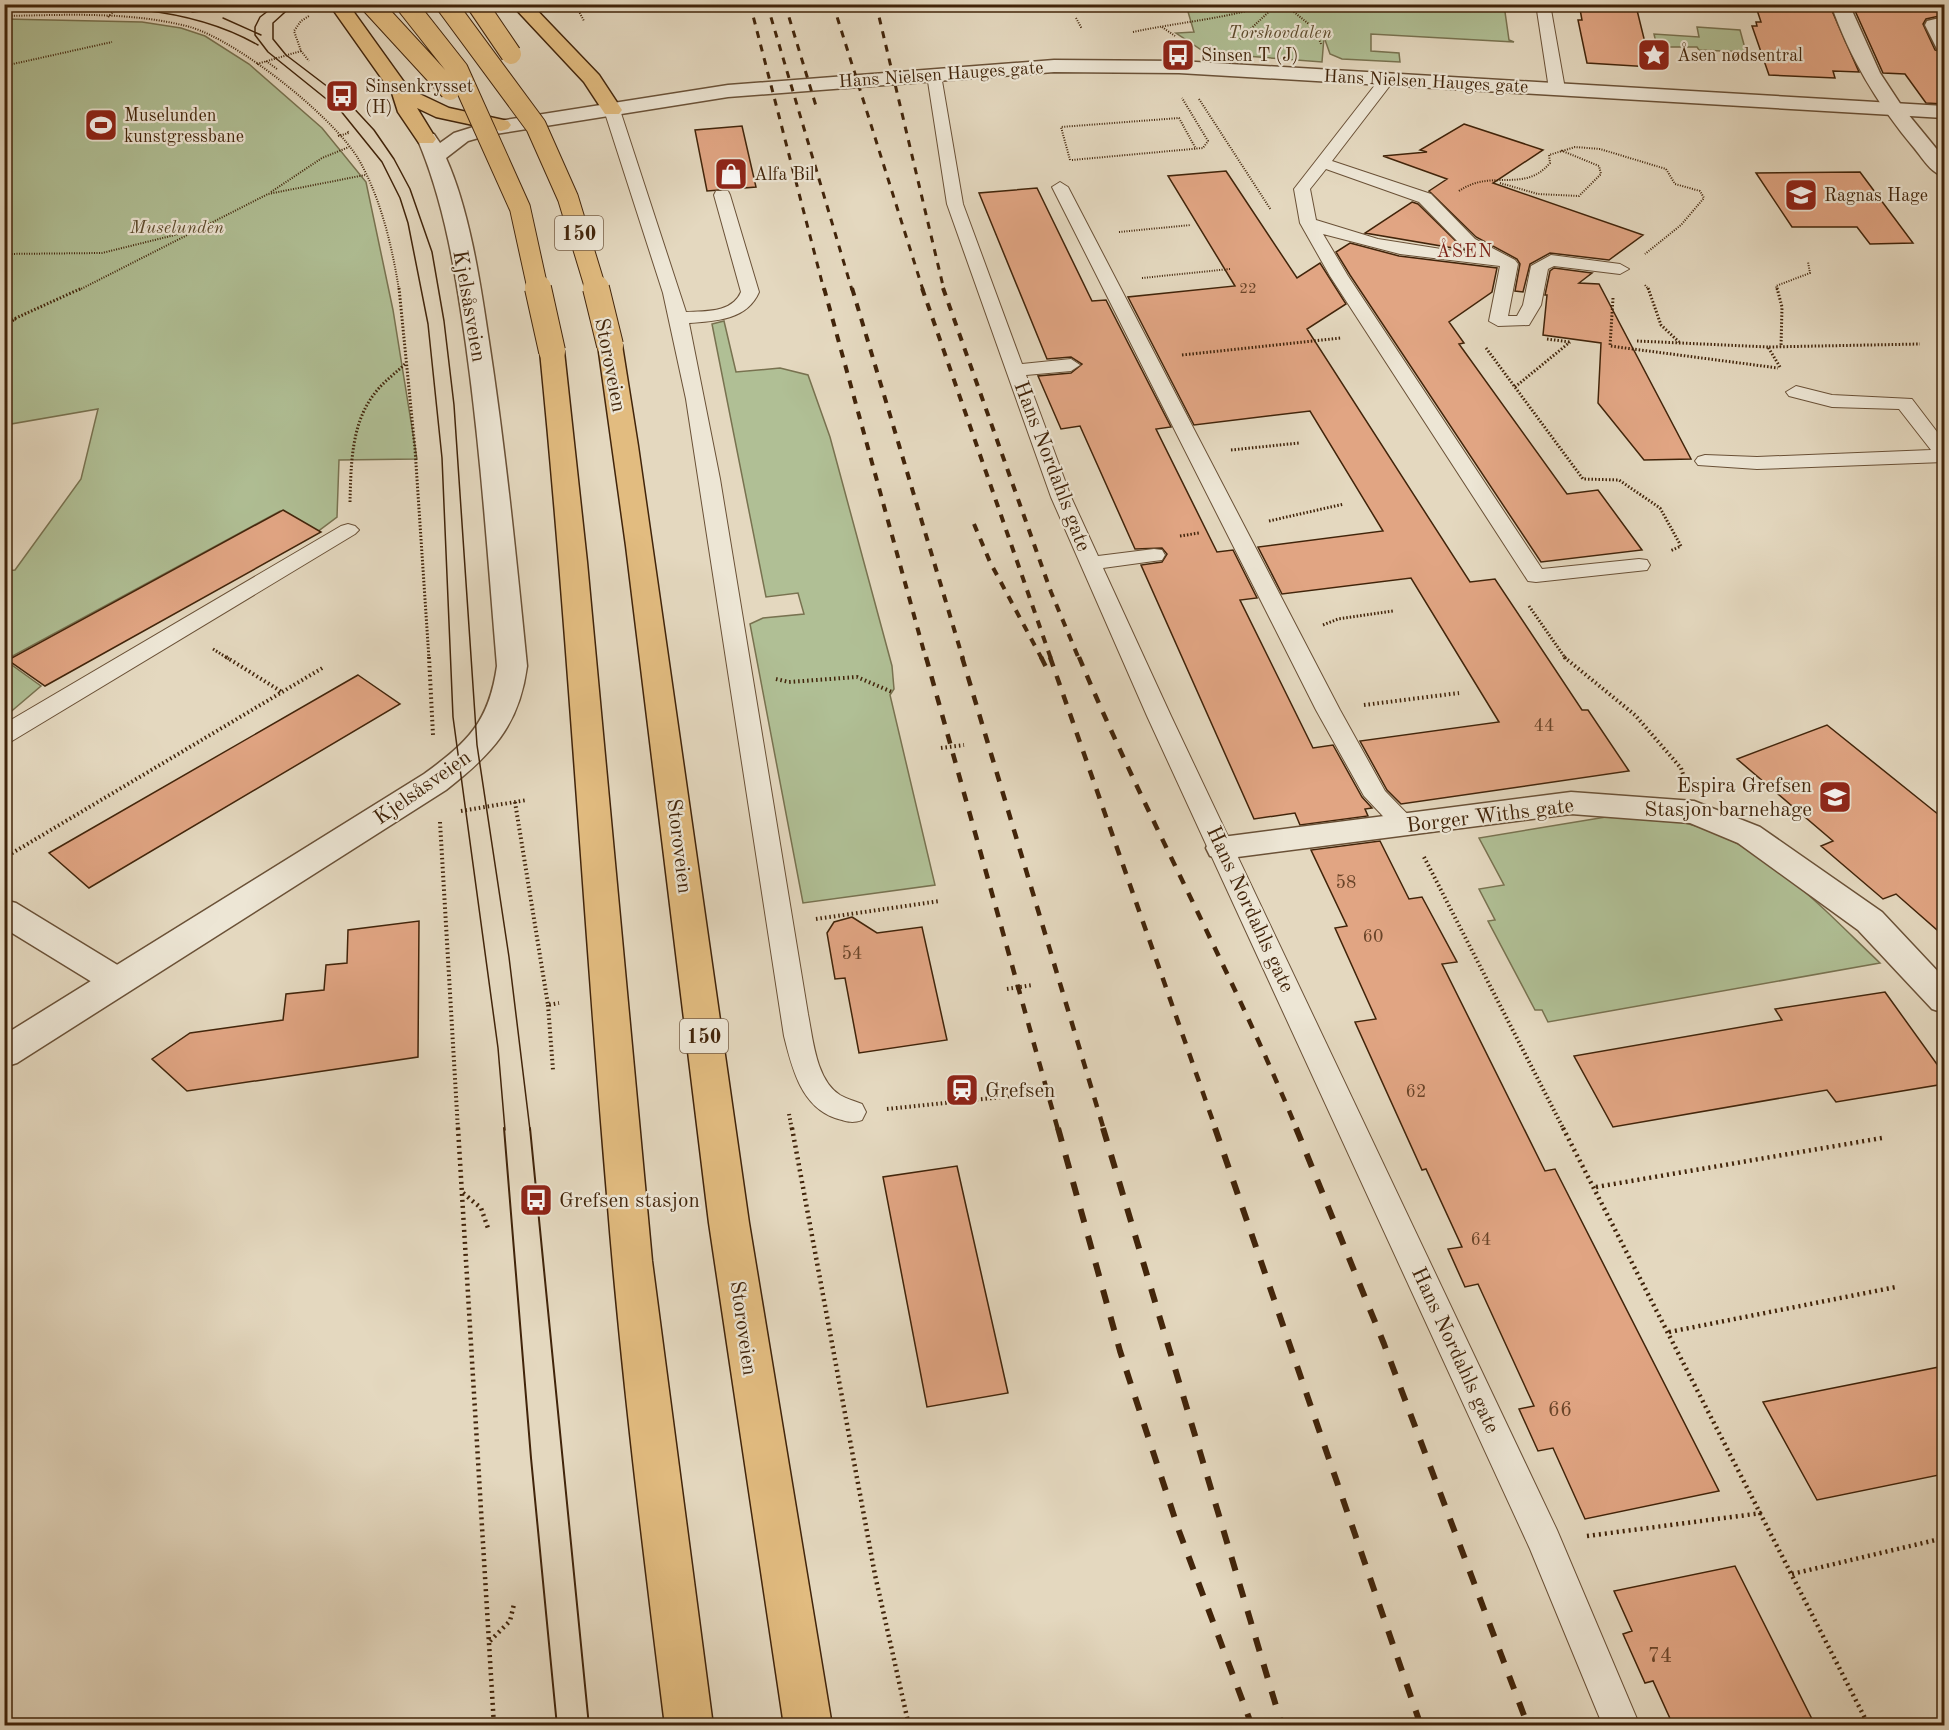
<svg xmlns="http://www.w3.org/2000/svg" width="1949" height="1730" viewBox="0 0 1949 1730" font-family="'Old Standard TT',serif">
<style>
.green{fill:#b0bf95;stroke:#787250;stroke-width:1.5}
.building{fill:#e1a583;stroke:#41240a;stroke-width:1.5}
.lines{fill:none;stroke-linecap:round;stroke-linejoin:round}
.service-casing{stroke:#6a5137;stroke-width:2}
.pedestrian-casing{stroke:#6a5137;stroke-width:3}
.minor-casing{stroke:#6a5137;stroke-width:3}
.tertiary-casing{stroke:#6a5137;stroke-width:3}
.trunk-casing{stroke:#41240a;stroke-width:3}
.path-far3{stroke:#41240a;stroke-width:2;stroke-dasharray:1 1.5;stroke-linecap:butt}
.path-far2{stroke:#41240a;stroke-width:3;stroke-dasharray:1.5 2;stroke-linecap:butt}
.path-far1{stroke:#41240a;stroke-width:4;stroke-dasharray:1.5 3;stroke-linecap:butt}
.path{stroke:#41240a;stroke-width:4.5;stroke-dasharray:2 4;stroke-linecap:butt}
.service{fill:#ede6d5;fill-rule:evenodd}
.pedestrian{fill:#ede6d5;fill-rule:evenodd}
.minor{fill:#ede6d5;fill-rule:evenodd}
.tertiary{fill:#ede6d5;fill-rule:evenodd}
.trunk{fill:#e2bc80;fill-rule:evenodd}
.tram-far1{stroke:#41240a;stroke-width:1.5}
.tram{stroke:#41240a;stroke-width:2}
.rail-far3{stroke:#41240a;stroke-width:3;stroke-dasharray:7 7;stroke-linecap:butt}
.rail-far2{stroke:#41240a;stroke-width:4;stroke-dasharray:8 8;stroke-linecap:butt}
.rail-far1{stroke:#41240a;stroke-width:4.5;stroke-dasharray:10 10;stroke-linecap:butt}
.rail{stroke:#41240a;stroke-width:6;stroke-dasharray:14 14;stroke-linecap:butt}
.trunk-bridge-far1-casing{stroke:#41240a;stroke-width:22;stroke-linecap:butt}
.trunk-bridge-casing{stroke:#41240a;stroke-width:28;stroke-linecap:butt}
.trunk-bridge-far1{stroke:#e2bc80;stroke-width:20}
.trunk-bridge{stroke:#e2bc80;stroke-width:26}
.labels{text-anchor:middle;stroke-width:4.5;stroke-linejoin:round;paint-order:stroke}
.far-number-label{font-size:15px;fill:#694428}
.far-park-label{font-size:18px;font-style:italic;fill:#5d4b2d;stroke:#ede6d5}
.far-poi-label{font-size:18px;fill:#41240a;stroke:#ede6d5;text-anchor:start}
.far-street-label{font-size:18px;fill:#41240a;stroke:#ede6d5}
.far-neighbourhood-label{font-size:18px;letter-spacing:1.5px;fill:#7a1f14;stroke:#ede6d5}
.number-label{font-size:18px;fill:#694428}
.shield{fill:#ede6d5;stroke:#755e47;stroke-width:1.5}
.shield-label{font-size:20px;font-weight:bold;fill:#41240a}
.street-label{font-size:21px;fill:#41240a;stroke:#ede6d5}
.poi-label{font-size:21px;fill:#41240a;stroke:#ede6d5;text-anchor:start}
.near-number-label{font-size:21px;fill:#694428}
</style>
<rect width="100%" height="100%" fill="#e4d8bf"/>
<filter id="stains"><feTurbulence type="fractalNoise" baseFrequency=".00333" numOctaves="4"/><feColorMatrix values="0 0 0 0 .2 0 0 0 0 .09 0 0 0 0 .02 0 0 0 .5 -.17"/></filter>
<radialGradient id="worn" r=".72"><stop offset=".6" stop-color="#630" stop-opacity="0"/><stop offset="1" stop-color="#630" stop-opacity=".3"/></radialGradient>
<path class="green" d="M1288,4l216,1 5,35 5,2 -143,-8v17l28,2 1,9 -58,-3 -12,-5 -6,-17 -2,25 -116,-9 -30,-20 18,-1 -8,-27z
M5,19l137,3 39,6 24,8 44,28 73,64 44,54 27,128 24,149 -78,1 -2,57 -20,15 -37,-21 -275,149 36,26 -34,29 -3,-1 1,-143 10,-1 66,-91 17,-70 -93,16z
M1697,27l43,3 6,22 -47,-2 -2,-3h-40l-3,-13 45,3z
M724,321l12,51 44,-4 28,7 22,62 62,229 2,23 -4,6 45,190 -132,18 -53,-279 13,-6 41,-4 -6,-21 -32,4 -54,-273z
M1612,816c24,0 49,1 73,7 79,19 138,86 195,140l-332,59 -6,-12h-7l-47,-89 7,-1 -16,-31 25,-4 -25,-47z"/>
<path class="building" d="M1579,4l57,2 15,61 -64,-4 -9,-43h4z
M1755,4h74l30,68 -26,-1 2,7 -66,-3 -17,-49h5l-1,-4h5z
M1852,4h92v11l-18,4 -3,5 12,26 9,3v51l-18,-1 -21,-29 -22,-1z
M1464,124l79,26 -50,33 150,52 -34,25 -59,-7 -20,11 -7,28 -8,-1 5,-27 -3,-5 -41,-22 -47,-46 18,-12 -64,-23 44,-4 -7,-2z
M742,126l14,61 -49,4 -12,-61z
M1226,171l71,107 23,-15 26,41 -39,25 163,253 25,-3 87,131h6l41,61 -228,33 -14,-14 -27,-49 139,-19 -88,-144 -129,16 -24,-47 125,-16 -73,-120 -116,14 -66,-128 107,-11 -67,-110z
M1860,172l53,71 -43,1 -13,-17h-65l-36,-54z
M1037,188l55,113 14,-1 65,127 -15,2 61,123 16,-2 24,48 -17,2 73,148 20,-3 29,52 10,11 -7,1 3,7 -68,9 -5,-12 -41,6 -113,-254 21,-3 5,-8 -5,-6 -27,1 -55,-123 -19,3 -23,-53 33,-3 11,-9 -11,-7 -24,2 -68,-166z
M1412,202l6,2 47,46 -100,-17z
M1350,243l49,13 98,12 -5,24 -43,30 15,21 -5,1 108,150 31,-4 44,60 -101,12 -191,-287 -14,-23z
M1554,268l38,5 -13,10 20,1 92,175 -47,1 -46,-57 3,-60 -58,-8 4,-40h-2l5,-24z
M283,510l38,22 -276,154 -37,-26z
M358,675l42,29 -311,184 -40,-35z
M1827,725l117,94v117l-48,-42 -13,5 -62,-53 12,-5 -96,-82z
M1380,841l29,58 13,-2 35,65 -15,2 103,207 10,-2 164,322 -134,28 -32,-71 -15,3 -19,-42 15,-3 -56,-122 -13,3 -17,-38 14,-2 -36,-78 -4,1 -67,-148 21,-3 -41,-91 12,-2 -36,-76z
M852,917l25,16 45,-6 25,113 -88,13 -14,-75 -10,1 -8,-46 7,-11z
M419,921l-1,136 -231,34 -35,-32 38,-26 93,-13 3,-26 38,-4 2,-25 21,-2 1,-33z
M1885,992l59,82v10l-108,18 -9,-12 -214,37 -39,-71 208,-36 -7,-11z
M957,1166l51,227 -81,14 -44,-230z
M1944,1366v108l-127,26 -54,-98z
M1735,1566l80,159h-142l-20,-44 -8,2 -22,-49 9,-3 -18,-40z"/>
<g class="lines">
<g class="service-casing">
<path id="service" d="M1536,4h14l15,85 -3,3h-10l-3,-3z
M934,71l7,4 22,129 59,160 49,-5 9,6 -9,6 -45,4 45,122 27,59 56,-7 8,1 3,5 -3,5 -8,1 -51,7 68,148 386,814 83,196h-37l-73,-177 -383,-833 -96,-219 -104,-293 -20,-129z
M1387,74l8,5 -63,82 99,33 44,45 40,21 3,4 -10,52h9l6,-11 8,-39 20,-11 69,9 9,5 -9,5 -66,-8 -6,3 -7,36 -12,20 -31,1 -9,-5 11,-55 -100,-12 -77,-20 25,42 194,293 97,-10 8,1 3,5 -3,5 -111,12 -8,-1 -198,-305 -30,-53 -6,-34 88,-113zM1326,169l93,33 44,45 16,8 -101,-16 -62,-19 -6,-31z
M612,105l8,5 66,202c20,-1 46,1 55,-20l-27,-97 2,-4h12l2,4 29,97c-12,28 -43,29 -70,31l31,156 88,535c5,25 8,66 32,81 7,4 15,6 22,9l4,8 -4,8c-11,4 -16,1 -27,-2 -34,-12 -43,-50 -51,-82l-98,-637 -23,-106 -59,-183z
M1060,182l8,5 272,523 45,81 33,34 -3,6 -9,3 -9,-3 -33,-35 -48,-86 -264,-523z
M1796,386l36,9 80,4 32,42v21l-187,7 -59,-4 -3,-4 3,-4 7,-2 52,2 174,-7 -32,-41 -67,-2 -43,-11 -3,-4z
M348,524l7,2 4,4 -4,4 -343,207 -8,2v-19l337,-198z"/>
</g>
<g class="pedestrian-casing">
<path id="pedestrian" d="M1944,17v34l-7,-2 -12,-24 2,-4z"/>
</g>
<g class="minor-casing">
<path id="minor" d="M1831,4h18l31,69 23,35 41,50v18c-12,-2 -21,-17 -29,-27 -37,-44 -65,-90 -84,-145z
M1571,792l123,9 66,26 122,85 62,66v35l-12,-4 -74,-79 -120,-87 -48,-20 -119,-9 -349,45 -12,-3 -4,-8 4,-8 12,-3z
M4,900l12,3 113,69 6,9 -6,9 -12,4 -12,-4 -101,-62z"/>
</g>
<g class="tertiary-casing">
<path id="tertiary" d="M1054,60l125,1 765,45v12l-765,-45 -125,-1 -326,25 -239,38 -21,6 -22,17c23,51 34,123 42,177 17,110 28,220 39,331 -8,60 -35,88 -81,124l-429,273 -13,4v-32l420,-261c44,-32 65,-52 73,-108 -9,-107 -16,-214 -31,-321 -10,-70 -21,-142 -49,-207l3,-4h14l6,9 14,-10 32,-10 242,-38z"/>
</g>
<g class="trunk-casing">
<path id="trunk" d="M329,4h19l61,85 40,19 59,13 3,4 -3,4 -7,2 -65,-14 -19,-9 19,31 -3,4h-14l-21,-31 -6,-19z
M511,4h20l68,71 23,35 -3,4h-14l-21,-32z
M610,338l8,2 4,5 16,101 111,777 83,503h-48l-75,-503 -83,-677 -28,-201 4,-5z
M552,344l9,2 3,5 23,211 65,699 61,465h-48c-22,-177 -44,-354 -58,-531 -24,-282 -39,-563 -67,-844l3,-5z"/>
</g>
<path class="path-far3" d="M575,4l9,17
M1284,4l31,25 6,15
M1185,8l7,-4
M4,16c61,-1 126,-5 186,11 48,14 144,90 169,133 22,39 33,86 40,130
M108,17l13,-13
M1076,18l6,11
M1162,27l13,9
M1133,32c46,-10 93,-13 137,-28
M1240,39l37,-35
M301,51l8,10
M266,61l11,8
M257,64l44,-13 -7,-20 7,-10 8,-5
M4,66l108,-24
M1199,99l72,111
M338,136l11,-3 -2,-2
M1070,160l-9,-33 118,-9 17,31
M1072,160l131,-12 5,-7 -26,-43
M1500,183l38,11 41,2 22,-22 -2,-8 -39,-16
M1459,191c33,-23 65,3 91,-28l-1,-8 26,-8 25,2 66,20 9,15 25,7 4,7 -23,27 -36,29
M271,192l51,-34 27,-11
M1119,232l72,-7
M4,254l98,-1 89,-22
M1142,278l88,-9
M1645,285l4,5
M79,290l189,-96 97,-19
M1777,290l-1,-4 34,-13 -2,-11"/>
<path class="path-far2" d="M399,288l16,161 14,210
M1648,288l13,37 18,17
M1777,288l5,19 -1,40
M1613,298l-3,48 168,22
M4,320l12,-1
M4,327l12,-9 66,-30
M1547,339l23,3
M1637,341l131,6
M1486,348l97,131 36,1 41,28 21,38 -11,5
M1182,355l159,-17
M1780,367l-12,-20 152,-3
M1515,387l55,-45
M1231,450l68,-7
M350,502c1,-37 1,-79 25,-109 9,-12 21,-20 31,-30
M1269,521l75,-17
M1180,536l19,-3
M1529,606l37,53
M1323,625l15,-6 55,-8
M213,649l16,10"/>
<path class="path-far1" d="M226,657l56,35
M429,657l4,78
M1564,657l71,58 46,53 3,9
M776,679l13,3 68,-5 35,15
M1364,705l95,-12
M941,748l23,-3
M515,802l33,203 11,-2
M461,811l66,-11
M440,822l18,308
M1424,857l140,273
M4,858l320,-191
M816,919l124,-18
M1007,989l26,-4
M548,1005l5,65
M887,1109l125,-13
M789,1114l3,16"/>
<path class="path" d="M458,1128l36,598
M792,1128l83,447 34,151
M1563,1128l306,598
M1596,1187l286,-49
M463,1193l18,15 8,23
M1669,1332l227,-45
M1587,1536l175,-23
M1792,1574l152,-36
M490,1641l20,-20 4,-17"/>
<use href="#service" class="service"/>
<use href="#pedestrian" class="pedestrian"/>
<use href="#minor" class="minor"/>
<use href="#tertiary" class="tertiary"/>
<use href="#trunk" class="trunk"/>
<path class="tram-far1" d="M277,4l-17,13 -5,10v8l13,17 72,58 42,52 18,36 8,25 20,101 14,134 11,259 45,331 7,82
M294,4l-21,19v16l13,16 63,48 25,27 20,29 16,30 22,63 12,69 10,84 23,340 32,212 21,173
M4,8c86,-2 177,-7 254,37
M192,12l72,-8
M223,18l38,17"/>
<path class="tram" d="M504,1128l27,330 26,268
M530,1128l59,598"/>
<path class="rail-far3" d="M750,4l74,286
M767,4l85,286
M785,4l31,102
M833,4l90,286
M876,4l68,286"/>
<path class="rail-far2" d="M824,288l102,371
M852,288l111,371
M922,288l129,371
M943,288l108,304 28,67
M974,524l16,38 52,97"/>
<path class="rail-far1" d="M926,657l132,473
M962,657l142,473
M1041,657l7,14
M1050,657l166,473
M1079,657c67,160 152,312 218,473"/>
<path class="rail" d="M1058,1128l62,223 59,180 73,195
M1103,1128l179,598
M1215,1128l206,598
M1296,1128l88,216 144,382"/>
<g class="trunk-bridge-far1-casing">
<path id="trunk-bridge-far1" d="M371,4l79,86
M406,4l52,66 62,138 18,82
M446,4l90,122 32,72 28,92
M477,4l34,50"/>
</g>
<g class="trunk-bridge-casing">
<path id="trunk-bridge" d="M538,288l14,63
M596,288l14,57"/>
</g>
<use href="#trunk-bridge-far1" class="trunk-bridge-far1"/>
<use href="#trunk-bridge" class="trunk-bridge"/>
</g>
<defs>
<g id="bus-square" transform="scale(1.725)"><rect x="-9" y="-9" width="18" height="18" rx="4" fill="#8f2418" stroke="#ede6d5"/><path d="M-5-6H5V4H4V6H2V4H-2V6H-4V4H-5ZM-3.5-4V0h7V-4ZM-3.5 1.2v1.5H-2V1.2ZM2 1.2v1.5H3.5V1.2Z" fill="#fff"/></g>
<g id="sight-square" transform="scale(1.725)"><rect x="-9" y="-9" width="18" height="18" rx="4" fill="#8f2418" stroke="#ede6d5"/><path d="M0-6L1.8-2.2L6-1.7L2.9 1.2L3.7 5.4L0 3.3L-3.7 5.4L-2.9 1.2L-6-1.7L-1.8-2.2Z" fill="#fff"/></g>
<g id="stadium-square" transform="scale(1.725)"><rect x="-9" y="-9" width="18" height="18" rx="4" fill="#8f2418" stroke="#ede6d5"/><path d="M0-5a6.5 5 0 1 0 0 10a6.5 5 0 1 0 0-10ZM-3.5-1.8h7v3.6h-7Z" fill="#fff"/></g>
<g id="shop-square" transform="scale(1.725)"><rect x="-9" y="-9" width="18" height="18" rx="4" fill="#8f2418" stroke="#ede6d5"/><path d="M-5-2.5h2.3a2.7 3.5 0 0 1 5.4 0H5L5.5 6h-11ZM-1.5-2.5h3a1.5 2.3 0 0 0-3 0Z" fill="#fff"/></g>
<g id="school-square" transform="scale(1.725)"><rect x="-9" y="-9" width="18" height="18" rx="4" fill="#8f2418" stroke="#ede6d5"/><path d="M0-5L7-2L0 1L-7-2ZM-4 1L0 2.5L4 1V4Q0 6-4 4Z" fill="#fff"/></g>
<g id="station-square" transform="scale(1.725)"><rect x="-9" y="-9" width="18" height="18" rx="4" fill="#8f2418" stroke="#ede6d5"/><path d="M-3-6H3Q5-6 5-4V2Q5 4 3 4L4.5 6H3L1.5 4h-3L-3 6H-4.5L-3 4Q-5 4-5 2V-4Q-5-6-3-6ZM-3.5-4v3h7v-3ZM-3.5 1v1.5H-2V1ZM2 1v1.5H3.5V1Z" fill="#fff"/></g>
</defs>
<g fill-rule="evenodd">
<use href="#bus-square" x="1178" y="55"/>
<use href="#sight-square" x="1654" y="55"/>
<use href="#bus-square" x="342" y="96"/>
<use href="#stadium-square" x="101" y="125"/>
<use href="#shop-square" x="731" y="174"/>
<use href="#school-square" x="1801" y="195"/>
<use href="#school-square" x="1835" y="797"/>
<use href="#station-square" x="962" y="1090"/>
<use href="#bus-square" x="536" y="1200"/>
</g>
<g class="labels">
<g class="far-number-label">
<text x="1248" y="293">22</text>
</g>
<g class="far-park-label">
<text x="1280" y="38">Torshovdalen</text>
<text x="177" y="233">Muselunden</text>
</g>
<g class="far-poi-label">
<text x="1201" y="61">Sinsen T (J)</text>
<text x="1677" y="61">Åsen nødsentral</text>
<text x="365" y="92">Sinsenkrysset<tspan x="365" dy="21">(H)</tspan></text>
<text x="124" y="121">Muselunden<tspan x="124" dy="21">kunstgressbane</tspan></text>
<text x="754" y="180">Alfa Bil</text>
<text x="1824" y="201">Ragnas Hage</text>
</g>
<g class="far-street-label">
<text transform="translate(941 74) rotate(-4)" y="6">Hans Nielsen Hauges gate</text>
<text transform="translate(1426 81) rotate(3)" y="6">Hans Nielsen Hauges gate</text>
</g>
<g class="far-neighbourhood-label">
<text x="1465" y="257">ÅSEN</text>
</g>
<g class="number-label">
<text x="1544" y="731">44</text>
<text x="1346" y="888">58</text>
<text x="1373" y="942">60</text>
<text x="852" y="959">54</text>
<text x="1416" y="1097">62</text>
<text x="1481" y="1245">64</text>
</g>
<g class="shield">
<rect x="555" y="216" width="48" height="34" rx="4.5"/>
<rect x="680" y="1019" width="48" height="34" rx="4.5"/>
</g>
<g class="shield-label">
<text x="579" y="240">150</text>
<text x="704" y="1043">150</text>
</g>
<g class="street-label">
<text transform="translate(470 306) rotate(80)" y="7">Kjelsåsveien</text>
<text transform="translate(611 365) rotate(79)" y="7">Storoveien</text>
<text transform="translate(1053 466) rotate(69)" y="7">Hans Nordahls gate</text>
<text transform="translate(422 787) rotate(-35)" y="7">Kjelsåsveien</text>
<text transform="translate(1490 815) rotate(-7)" y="7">Borger Withs gate</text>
<text transform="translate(680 846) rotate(83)" y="7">Storoveien</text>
<text transform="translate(1251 909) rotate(65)" y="7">Hans Nordahls gate</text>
<text transform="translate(744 1328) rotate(82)" y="7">Storoveien</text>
<text transform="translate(1456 1350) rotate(65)" y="7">Hans Nordahls gate</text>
</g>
<g class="poi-label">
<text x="1812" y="792" text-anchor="end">Espira Grefsen<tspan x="1812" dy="24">Stasjon barnehage</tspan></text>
<text x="985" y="1097">Grefsen</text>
<text x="559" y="1207">Grefsen stasjon</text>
</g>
<g class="near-number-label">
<text x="1560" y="1416">66</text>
<text x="1660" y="1662">74</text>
</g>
</g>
<rect width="1949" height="1730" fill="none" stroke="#e4d8bf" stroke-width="24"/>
<rect x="6" y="6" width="1937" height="1718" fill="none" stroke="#41240a" stroke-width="3"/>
<rect x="12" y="12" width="1925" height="1706" fill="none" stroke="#41240a" stroke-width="1.5"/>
<rect width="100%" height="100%" filter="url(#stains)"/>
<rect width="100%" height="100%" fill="url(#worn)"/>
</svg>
